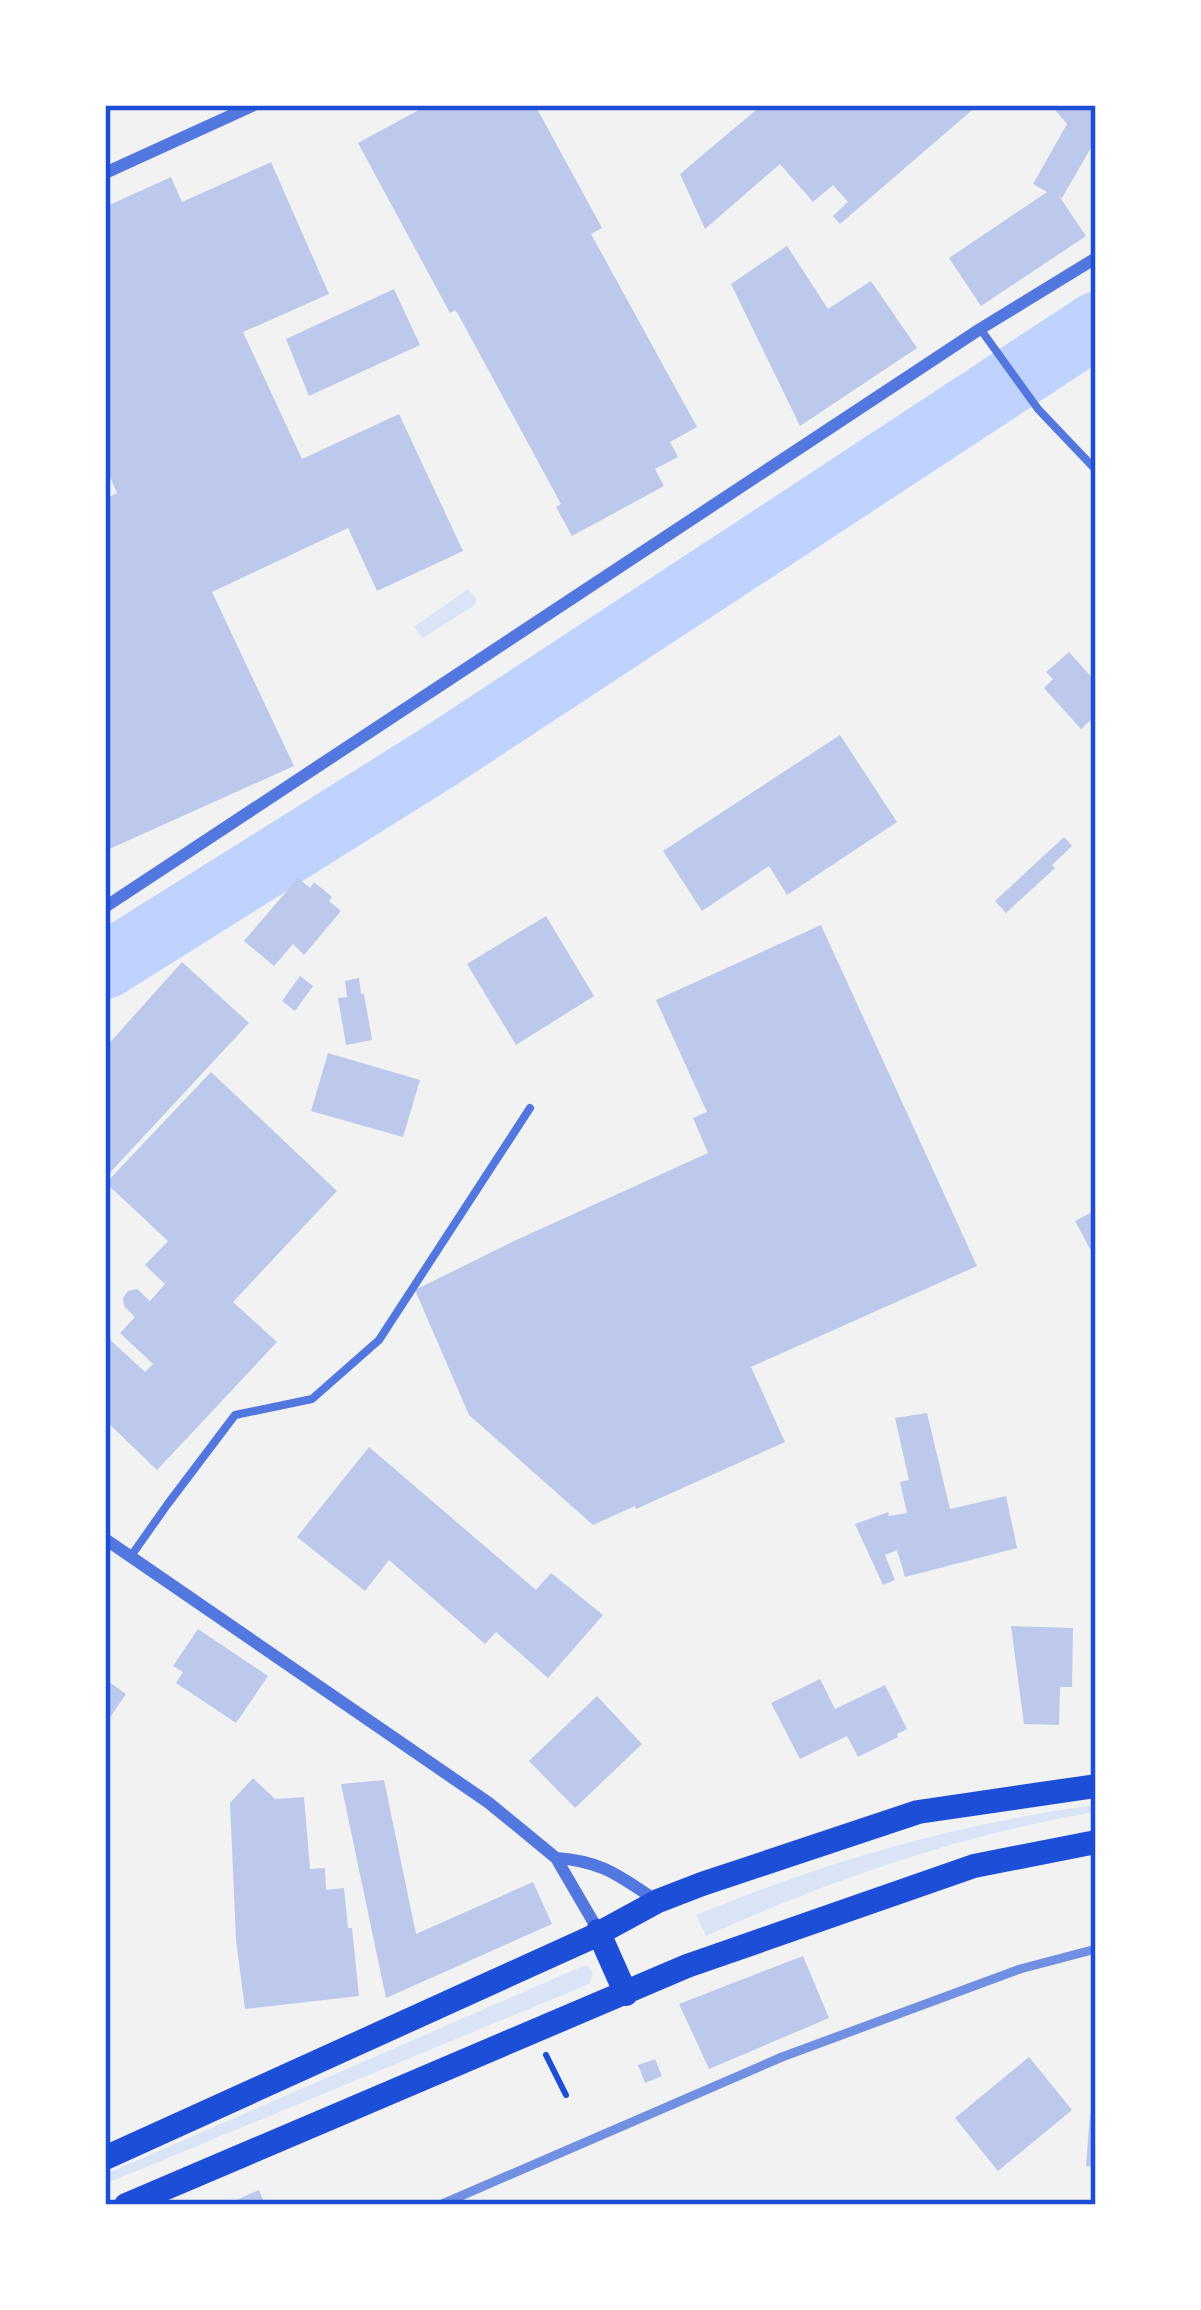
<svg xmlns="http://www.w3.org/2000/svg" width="1201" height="2310" viewBox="0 0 1201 2310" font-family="'IBM Plex Sans',sans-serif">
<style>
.green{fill:#dbe4f7}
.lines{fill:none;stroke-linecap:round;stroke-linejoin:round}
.river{stroke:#bfd3fe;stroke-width:66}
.building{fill:#bdc9ec}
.path{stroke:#1d4ed8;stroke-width:6}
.service{stroke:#5277de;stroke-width:8}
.minor{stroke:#5277de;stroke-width:12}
.primary{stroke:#1d4ed8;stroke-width:24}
.rail{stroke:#7290e2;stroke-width:9}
.neatline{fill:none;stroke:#1d4ed8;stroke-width:4.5}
</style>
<rect width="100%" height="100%" fill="#f2f2f2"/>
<path class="green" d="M468,589l9,11 -2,5 -52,33 -9,-11z
M1096,1805v7c-135,22 -266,68 -390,124l-10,-21c128,-53 263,-92 400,-110z
M583,1966h5l5,8 -4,10 -484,200 1,-10z"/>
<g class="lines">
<path class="river" d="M105,966l335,-210 656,-431"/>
</g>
<path class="building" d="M428,105h107l67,123 -11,6 106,193 -27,15 8,15 -23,12 9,17 -92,50 -16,-29 5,-3 -103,-190 -3,-4 -5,3 -92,-170z
M762,105h216l-138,119 -7,-8 15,-14 -15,-17 -20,17 -33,-38 -75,65 -25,-55z
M1051,105h45v34l-34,59 -3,-2 27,40 -105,70 -32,-48 98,-66 -14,-8 34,-60z
M271,162l58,132 -86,38 59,127 97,-45 64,137 -86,40 -29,-63 -136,64 82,174 -189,85v-352l12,-6 -12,-28v-258l66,-30 11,25z
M787,246l41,63 43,-28 46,67 -117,78 -69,-142z
M394,289l26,56 -111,51 -23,-57z
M1069,652l27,30v33l-15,14 -37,-41 9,-9 -7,-7z
M840,735l57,87 -110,73 -18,-29 -67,45 -39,-60z
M1064,837l8,9 -20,19 3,3 -49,45 -11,-12z
M298,878l12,10 4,-6 18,15 -3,4 12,10 -37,44 -11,-11 -19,22 -30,-25z
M546,916l48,80 -78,49 -49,-81z
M821,925l156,341 -226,101 34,75 -149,67 -1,-3 -42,19 -124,-110 -54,-125 99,-49 194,-88 -15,-35 14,-6 -51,-112z
M182,962l67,61 -144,155v-130z
M300,976l13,10 -18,25 -13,-10z
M359,978l2,16h3l8,46 -26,5 -8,-47 9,-1 -2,-16z
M328,1053l92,27 -17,57 -92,-26z
M211,1072l126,119 -104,111 44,40 -120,128 -52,-50v-85l40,37 8,-8 -33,-31 15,-16 -11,-11 -1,-8 5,-7 9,-2 13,12 15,-17 -20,-19 23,-24 -62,-58z
M1096,1210v50l-21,-39z
M927,1413l23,96 56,-13 11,52 -112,29 -8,-27 -12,5 10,25 -12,5 -28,-61 33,-12 1,4 18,-3 -7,-31 9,-2 -14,-62z
M369,1447l167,143 15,-17 52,42 -55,63 -52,-46 -11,12 -96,-84 -24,31 -68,-54z
M1011,1626l62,2 -1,59h-12l-1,38 -35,-1z
M198,1629l70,47 -32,47 -60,-40 7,-11 -10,-6z
M105,1679l21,15 -15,22 -6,-4z
M820,1679l15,30 50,-24 22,44 -10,5 1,3 -40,20 -11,-21 -47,23 -29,-56z
M597,1696l45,48 -67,64 -46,-47z
M253,1778l22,21 29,-2 6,72 15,-1 1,22 18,-2 4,40h4l7,68 -114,13 -9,-69 -6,-137z
M384,1780l32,154 117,-52 19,42 -166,74 -45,-214z
M803,1956l26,62 -120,51 -30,-65z
M1029,2057l43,53 -74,61 -43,-53z
M655,2059l7,17 -17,7 -7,-18z
M1090,2114h6v62h-5l1,-9 -6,-1z
M259,2190l6,15h-40z"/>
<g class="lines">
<path class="path" d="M546,2055l20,40"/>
<path class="service" d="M981,330l57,79 58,61
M131,1556l36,-51 68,-90 77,-16 67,-59 151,-232"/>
<path class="minor" d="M105,173l149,-68
M105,907l875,-578 116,-71
M105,1539l384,264 67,55 42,72
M556,1858c46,3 63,18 101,43"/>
<path class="primary" d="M598,1931l28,63
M105,2158l485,-220 68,-37 44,-17 216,-72 178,-26
M126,2205l561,-239 287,-100 122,-24"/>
<path class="rail" d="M440,2205l342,-148 238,-88 76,-20"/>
</g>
<rect width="1201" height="2310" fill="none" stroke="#ffffff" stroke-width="216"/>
<rect x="108" y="108" width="985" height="2094" class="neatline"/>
</svg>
